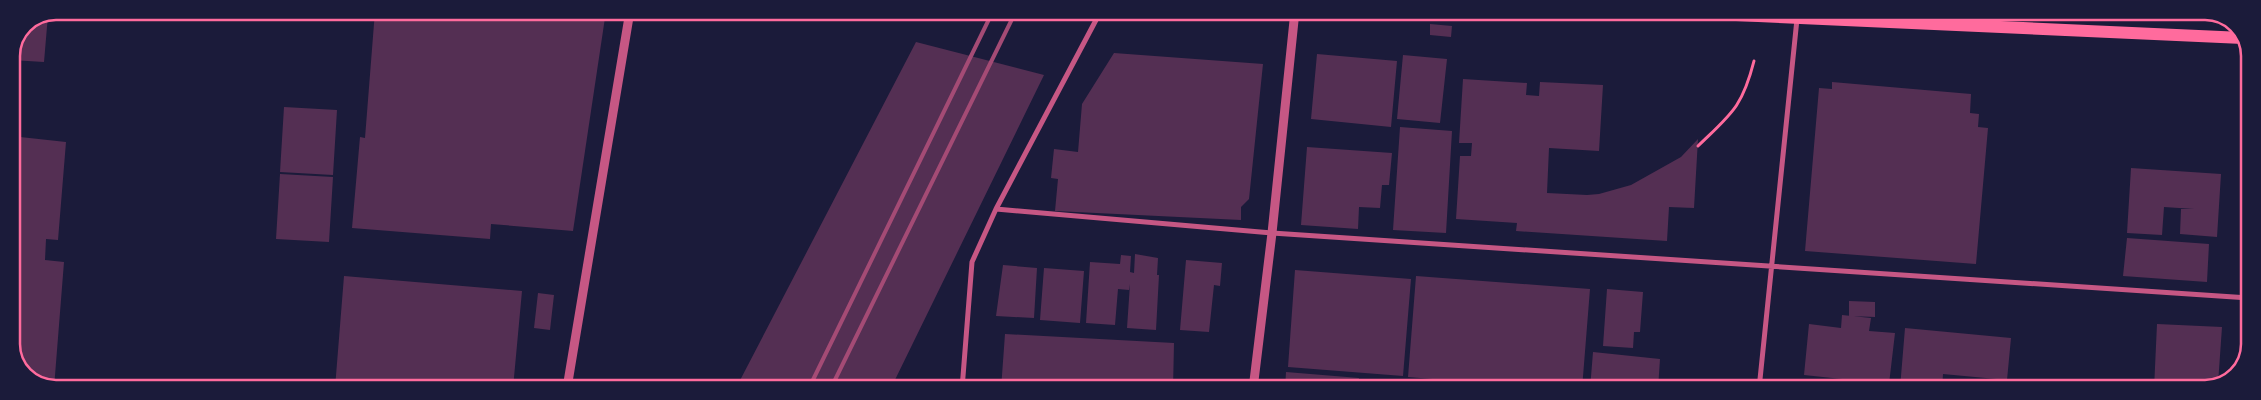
<svg xmlns="http://www.w3.org/2000/svg" width="2261" height="400" viewBox="0 0 2261 400" font-family="'Public Sans',sans-serif">
<style>
.building{fill:#542f53}
.lines{fill:none;stroke-linecap:round;stroke-linejoin:round}
.path{stroke:#ff6b9d;stroke-width:3}
.minor{stroke:#c65784;stroke-width:5}
.tertiary{stroke:#c65784;stroke-width:9}
.primary{stroke:#ff6b9d;stroke-width:12}
.rail{stroke:#a44b75;stroke-width:4}
.rim{fill:none;stroke:#ff6b9d;stroke-width:2.5}
</style>
<rect width="100%" height="100%" fill="#1b1b3a"/>
<path class="building" d="M375,11h231l-33,220 -82,-7 -1,15 -138,-11 8,-91 5,1z
M48,15l-4,47 -33,-2 14,-36z
M1430,24l22,2 -1,11 -21,-2z
M916,42l128,33 -153,313h-155z
M1114,53l149,11 -14,135 -8,8v13l-186,-9 3,-32 -7,-1 3,-29 24,3 4,-48z
M1317,54l80,7 -6,66 -80,-8z
M1403,55l44,4 -7,64 -43,-4z
M1463,79l64,4 -1,12 13,1 1,-14 63,3 -4,66 -50,-3 -2,45 40,2 12,-1 32,-9 50,-28 17,-18 -4,69 -25,-1 -2,34 -151,-10 1,-8 -61,-4 4,-63h11l1,-13h-13z
M1832,82l139,12 -1,19 9,1 -1,13 10,1 -12,136 -171,-13 14,-163 13,1z
M284,107l53,3 -4,65 -53,-3z
M1400,127l52,4 -6,102 -53,-3z
M11,136l55,6 -8,98 -12,-1 -1,21 19,2 -10,126 -30,-13 -12,-25z
M1307,147l85,6 -3,32h-7l-2,23 -21,-1 -1,22 -57,-4z
M2131,168l90,6 -4,63 -37,-3 1,-25h13l-30,-2 -2,28 -35,-2z
M280,174l53,3 -4,65 -53,-3z
M2127,238l82,6 -2,38 -84,-6z
M1135,254l23,4 -1,17h2l-3,55 -29,-2 3,-44 -1,6 -11,-1 -3,36 -29,-2 4,-61 30,2 1,-9 10,1 -1,16 4,1z
M1186,260l36,3 -2,23 -6,-1 -5,47 -29,-2z
M1003,265l34,3 -3,50 -38,-2z
M1044,268l40,3 -4,52 -40,-3z
M1295,270l116,9 -8,97 -115,-9z
M344,276l178,15 -9,97h-178z
M1416,276l174,13 -8,100h-28l-146,-12z
M1607,289l36,3 -3,40h-6l-1,16 -30,-2z
M538,293l16,2 -4,35 -16,-2z
M1849,301l26,1v15l-26,-1z
M1842,315l29,3 -2,13 26,2 -6,51 -85,-9 5,-51 32,4z
M2157,324l65,3 -4,57 -13,5h-51z
M1905,328l106,10 -4,42 -64,-6 -1,15 -42,-1z
M1005,334l169,9 -1,46h-172z
M1593,352l67,7 -2,30h-68z
M1286,372l73,6 -1,11h-73z
M1807,385l25,2 -1,2h-25z"/>
<g class="lines">
<path class="path" d="M1698,146c33,-32 44,-38 56,-85"/>
<path class="minor" d="M996,209l276,24 977,65
M962,389l10,-127 24,-53 100,-189v-9
M1759,389l38,-370"/>
<path class="tertiary" d="M567,388l63,-377
M1253,389l19,-156 23,-222"/>
<path class="primary" d="M1670,12l573,26"/>
<path class="rail" d="M809,388l184,-377
M831,388l185,-377"/>
</g>
<path d="M0 0H2261V400H0ZM56 20H2205A36 36 0 0 1 2241 56V344A36 36 0 0 1 2205 380H56A36 36 0 0 1 20 344V56A36 36 0 0 1 56 20Z" fill="#1b1b3a" fill-rule="evenodd"/>
<path class="rim" d="M56 20H2205A36 36 0 0 1 2241 56V344A36 36 0 0 1 2205 380H56A36 36 0 0 1 20 344V56A36 36 0 0 1 56 20Z"/>
</svg>
